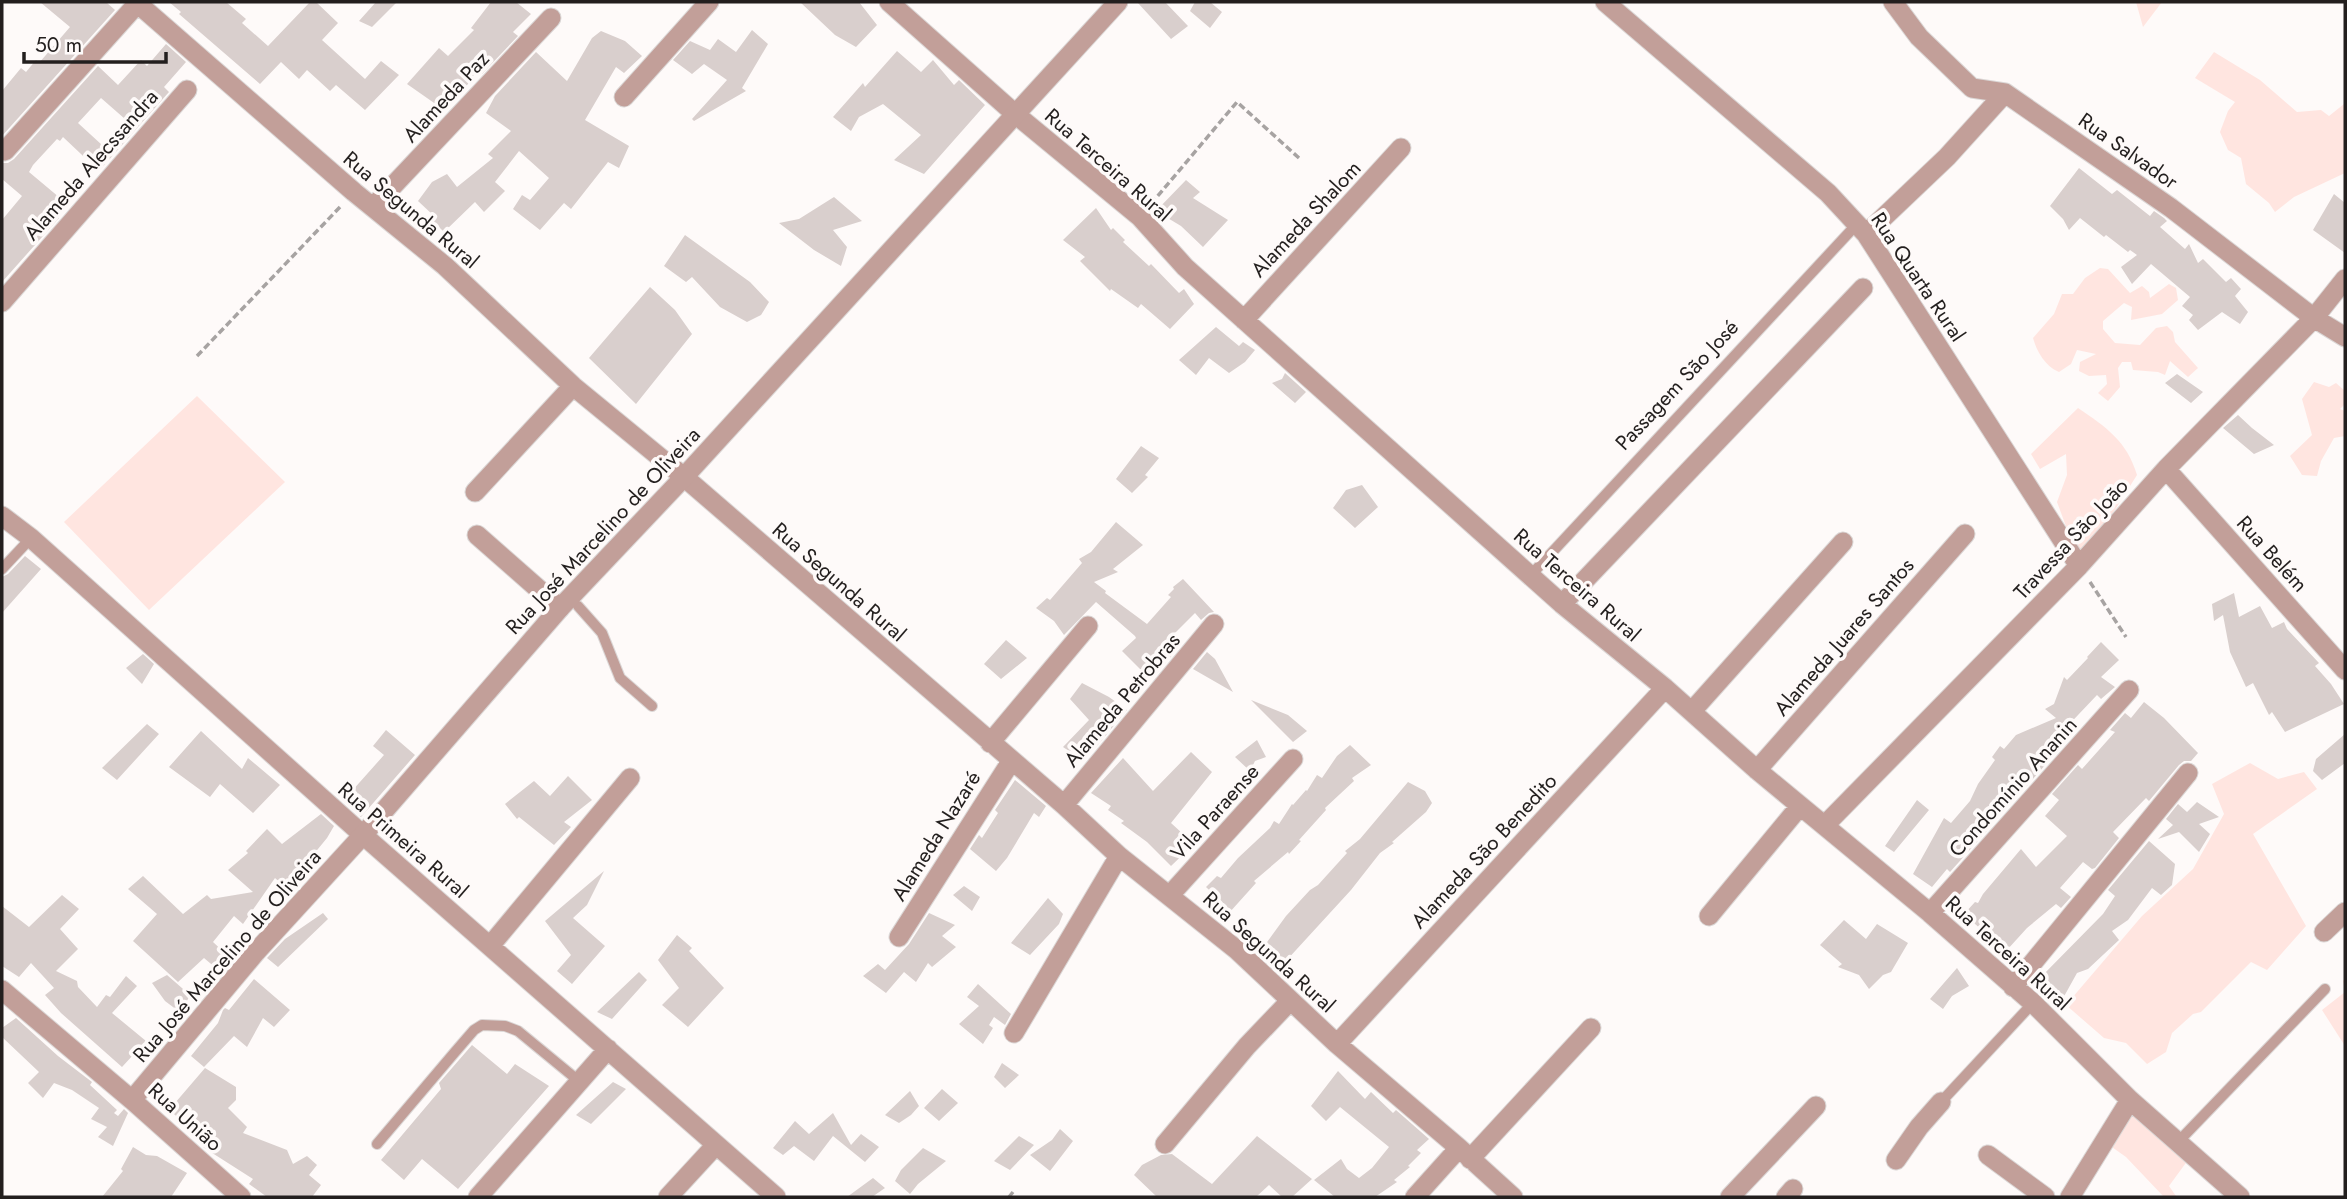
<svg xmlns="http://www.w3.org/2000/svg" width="2347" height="1199" viewBox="0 0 2347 1199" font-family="Jost,sans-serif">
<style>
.green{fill:#ffe5e0}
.building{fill:#d9cfcd;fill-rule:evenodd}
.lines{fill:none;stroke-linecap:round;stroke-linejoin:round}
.service-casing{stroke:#dbd7d6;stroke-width:12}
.minor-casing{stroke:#dbd7d6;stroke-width:21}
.tertiary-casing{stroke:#dbd7d6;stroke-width:21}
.path{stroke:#a7a3a2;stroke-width:3.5;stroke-dasharray:7 3.5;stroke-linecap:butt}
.service{stroke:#c29f99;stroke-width:10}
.minor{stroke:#c29f99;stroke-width:19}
.tertiary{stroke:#c29f99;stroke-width:19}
.labels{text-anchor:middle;stroke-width:7;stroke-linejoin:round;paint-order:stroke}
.street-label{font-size:21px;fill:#231f1e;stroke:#fefaf9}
</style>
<rect width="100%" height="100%" fill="#fefaf9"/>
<path class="green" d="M2136,2h26l-19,25z
M2214,52l46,28 37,32 24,-2 8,6 15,-12 1,1v68l-51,24 -19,15 -6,-9 -23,-19 -5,-26 -13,-8 -8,-18 8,-21 7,-9 -40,-24z
M2100,268l8,1 22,24 12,-7 7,6 1,6 19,-14 7,4 2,12 -16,14 -31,6 1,-13 -8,-4 -21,18v8l12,14 25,2 16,-17 11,-2 6,6 2,10 23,26 -10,9 -18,-16 -5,14 -7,-3 -25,-2 -2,-8h-9l-4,6 2,19 -12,14 -10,-8 9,-9 -1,-9 -17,1 -10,-5 1,-9 16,-8 -19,-4 -6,14 -12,8c-14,-6 -22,-20 -26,-34l21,-24 8,-20h11l12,-16z
M2314,382l15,5 7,-4 9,8v13l-5,5 5,2v25l-11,2 -13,23 -4,15 -15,-1 -12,-19 22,-21 -10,-36z
M197,396l88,86 -136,128 -85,-88z
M2078,408c28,19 49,33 59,67l-29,46 -26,35 -12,-19 -13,-35 10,-27 -1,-21 -26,15 -9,-15z
M2250,763l28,16 26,-7 13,17 -64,45 53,92 -39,44 -16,-8 -50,50 -8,2 -21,19 -6,19 -19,12 -21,-21 -22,-5 -38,-33 76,-89 51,-47 31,-55 -12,-30z
M2345,979v67l-23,-36 23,-18 -2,-11z
M2132,1107l56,53 -19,26 7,10 -2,1h-10l-38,-40 -17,-12z"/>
<path class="building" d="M40,2h66l9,8 -113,126v-45l19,-23 5,4 10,-12 3,3 31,-36z
M169,2h57l20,17 -4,4 26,23 42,-44h6l22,21 -16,17 43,39 16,-18 18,14 -34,35 -29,-25 -6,6 -23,-21 -8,9 -18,-17 -21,22 -81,-70 2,-2z
M376,2h21l-25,25 -13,-6z
M491,2h25l15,12 -18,18 5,4 -36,38 -5,-4 -17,26 -9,-8 -14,17 -30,-21 32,-36 9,8 26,-26 -3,-2z
M800,2h59l18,23 -21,22 -21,-12z
M1137,2h28l23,24 -17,13z
M1195,2h15l12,10 -12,16 -20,-17z
M752,30l16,14 -26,44 4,3 -52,30 -2,-2 35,-39 -23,-16 -12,10 -19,-14 17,-19 20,9 8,-11 18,13z
M601,31l24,10 17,15 -18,17 -8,-6 -31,53 44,26 -10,22 -11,-6 -37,47 -7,-6 -24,27 -27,-21 9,-14 8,5 19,-22 -30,-27 -24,31 10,9 -21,21 -9,-10 -31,30 -13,-13 3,-3 -16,-15 14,-19 15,-8 10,13 36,-29 -5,-4 23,-23 -25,-18 9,-17 41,-44 31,29 25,-43z
M166,44l20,18 -22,25 5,5 -70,79 -36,-34 -3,4 -3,-2 -24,26 -4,7 37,31 -10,12 3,3 -57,64v-62l20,-24 -20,-17v-16h6l6,-4 84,-93 20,19 23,-25 6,6zM101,98l24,21 -23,26 -24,-22z
M897,51l24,21 12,-12 21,25 5,-5 26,25 -61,69 -30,-14 27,-25 -38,-31 -24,13 -8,14 -18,-14 30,-34 2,4z
M2079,168l33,26 5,-4 33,26 4,-5 10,7 3,3 -7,6 25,22 4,-5 9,19 5,-4 23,23 5,-4 10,11 -6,7 13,16 -8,12 -18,-12 -24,18 -9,-10 4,-5 -11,-9 8,-9 -39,-33 -19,20 -11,-17 16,-12 -7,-5 -2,2 -22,-17 -2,2 -24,-19 -11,12 -6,-11 -13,-13z
M1186,180l14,12 -7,6 35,22 -25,27 -22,-21 -25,-15z
M2334,194l11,9v50l-32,-23z
M834,197l28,24 -29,9 14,17 -6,19 -27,-16 -35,-27 20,-4z
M1096,208l15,22 2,-2 12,12 -2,2 26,24 2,-2 28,29 5,-4 10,15 -24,25 -29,-25 -3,4 -27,-19 -1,2 -30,-30 5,-4 -22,-17z
M685,235l65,47 19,20 -8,13 -14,7 -27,-15 -28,-30 -6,5 -22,-16z
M650,287l25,23 17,24 -56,70 -47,-46z
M1216,327l23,19 4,-4 12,8 -10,12 -16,11 -20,-15 -13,17 -17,-15z
M1285,373l21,19 -11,11 -23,-20 10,-4z
M2177,374l26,18 -12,11 -26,-20z
M2238,415l14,13 22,17 -20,9 -31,-26z
M1141,446l18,12 -14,17 3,2 -16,16 -16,-14z
M1362,485l16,22 -23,21 -22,-20 13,-18z
M1116,522l27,23 -30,24 5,3 -24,10 12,9 -1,2 42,31 24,-27 -3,-2 6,-6 -1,-2 10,-8 31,33 -5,1 -8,7 -6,-7 -31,31 10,9 -17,20 -8,5 -27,-27 14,-13 -1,-2 -39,-34 -32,33 -10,-14 -18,-13 11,-10 3,2 32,-37 -3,-4 12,-7z
M25,556l16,13 -39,44v-36l6,-3z
M2234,593l5,24 21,-11 12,22 12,-6 3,7 32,34 -4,3 16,18 13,20 -59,28 -13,-20 -3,3 -16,-32 -7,4 -16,-35 -7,-37 -9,6 -2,-17z
M1006,640l21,18 -26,21 -17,-15z
M2101,642l18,18 -18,17 14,10 -14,12 -4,-4 -37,39 6,5 -6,9 -34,39 -4,-4 -11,11 -22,27 4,3 -43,48 -3,-3 -15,18 -19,-13 31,-56 7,5 19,-22 8,-17 17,-24 -3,-3 8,-11 4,3 12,-14 40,-17 -11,-9 9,-5 10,-27 3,3 21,-22 -1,-1z
M1207,652l8,7 18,33 -40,-23z
M143,654l11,10 -12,20 -16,-16z
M1082,683l27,14 18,13 -31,37 -15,12 -18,-12 26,-27 -19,-21z
M1251,700l37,15 19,16 -14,11z
M2144,702l20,16 34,35 -7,8h-7l-5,4 -30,36 -3,-3 -33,34 6,6 -24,30 -3,1 -9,-7 -23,26 11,9 -10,11 -5,-4 -29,24 -20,22 -13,-9 -30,-27 11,-12 3,1 5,-9 38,-45 15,18 31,-31 -22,-20 14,-16 -7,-6 26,-29 4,4 33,-37 -5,-2 15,-17 6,5z
M147,724l12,10 -42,46 -15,-12z
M386,730l29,25 -54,62 -18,-16 41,-46 -11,-9z
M201,731l41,38 6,-11 32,27 -27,28 -33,-29 -10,13 -41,-30z
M2345,734v29l-23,17 -9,-9 3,-12z
M1257,740l9,17 -11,4 -5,10 -15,-14z
M1350,745l21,20 -19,13 2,3 -29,27 1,2 -27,30 2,1 -12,13 -1,-2 -34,29 2,2 -27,30 -6,-10 -17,-16 11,-11 4,2 17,-20 32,-30 4,-7 5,3 13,-20 1,1 13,-15 1,1 10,-16 5,3 15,-22z
M1191,752l21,20 -41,51 23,21 -23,22 -24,-24 -26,-19 3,-2 -16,-11 3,-4 -20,-13 32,-35 30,33z
M568,776l24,24 -28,22 7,5 -17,18 -35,-28 -2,2 -12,-15 29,-23 16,15z
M1015,780l31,26 -7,11 -5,-4 -27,45 -11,13 -26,-22 9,-14 3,3 16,-25 -3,-3z
M1408,782l17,9 7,12 -6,9 -34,30 2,1 -14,10 -29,37 -66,72 -20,-17 21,-29 24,-26 8,-5 29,-32 -2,-2 15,-12z
M1917,800l12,10 -35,42 -9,-6z
M2197,802l22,15 -20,7 11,10 -11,18 -20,-20 -21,7 15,-14 -7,-6 12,-15 9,8z
M321,814l13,12 -7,12 -41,50 -11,-10 -32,46 -9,-8 -21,26 14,13 -10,14 -13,-11 -26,24 -45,-41 24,-27 -29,-25 15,-13 40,38 24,-19 4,4 42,-7 -25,-22 20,-17 -2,-2 21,-22 15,15z
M2149,841l26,23 -3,21 -11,10 -9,-7 -24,32 -16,11 7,9 -31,29 -11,4 -15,27 -23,-21 64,-65 12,-18 -7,-6z
M604,871l-17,34 -14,13 32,28 -33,38 -15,-13 14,-16 -26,-34z
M964,886l16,11 -8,14 -19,-16z
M62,895l17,14 -19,20 18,20 -22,22 21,10 1,6 19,20 9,-12 4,2 16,-21 11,10 -25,27 34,28 -24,26 -61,-54 -16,-18 9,-7 -23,-25 -12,14 -17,-11v-60l27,21z
M1048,898l15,16 -4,10 -29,31 -19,-12z
M323,913l5,6 -50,48 -11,-9 18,-19z
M929,913l26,12 -13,11 14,11 -24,20 -4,-4 -12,19 -12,-10 -18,21 -23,-17 15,-12 7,6 24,-26z
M1844,920l22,19 11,-15 31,19 -17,29 -8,3 -14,14 -10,-14 -21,-8 4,-3 -22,-19z
M677,935l15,13 -3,3 35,37 -36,39 -26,-22 17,-17 -21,-28z
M1957,968l12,18 -17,10 -9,13 -13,-10z
M639,972l8,8 -35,39 -15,-7z
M167,975l23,20 -9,18 -16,-12 -13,-18z
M254,979l36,31 -16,17 -11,-9 -16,29 -13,-11 -30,31 -13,-11 27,-33 5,-13 2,-2 4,2z
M978,984l33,30 -6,11 -11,-8 -5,8 4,3 -10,16 -24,-20 20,-18 -12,-9z
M16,1018l42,38 34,26 -2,3 27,25 -3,3 4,3 6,-7 4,4 -15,33 -15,-9 9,-10 -16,-8 8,-11 -27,-18 -18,-7 -11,15 -15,-15 11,-11 -37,-35v-9z
M472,1045l35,29 8,-10 34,22 -91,103 -36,-30 -18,21 -23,-20 60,-71 -2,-6z
M1002,1063l17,12 -14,13 -11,-11z
M205,1068l31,19v13l-8,8 19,19 -4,6 44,17 6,14 14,-8 10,9 -8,10 12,10 -9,12h-45l-18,-13 4,-5 -47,-30 -3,-2 5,-5 -39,-32z
M1338,1071l27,28 6,-7 22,21 3,-3 33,29 -12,11 4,3 -13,13 2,1 -16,13 3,2 -22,15h-40l-21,-17 27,-21 6,10 12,9 13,-10 17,-21 -49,-40 -14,14 -15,-15z
M613,1082l13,7 -35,35 -15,-9z
M942,1089l16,14 -19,18 -15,-13z
M910,1091l9,15 -8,9 -12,8 -14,-8z
M833,1113l18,32 10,-11 18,13 -14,15 -32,-26 -19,25 -20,-15 -11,9 -10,-7 22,-27 14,13z
M1060,1129l13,12 -23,30 -20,-16 22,-15z
M1019,1136l15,9 -24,25 -16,-9z
M1257,1136l55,43 -20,18h-10l-13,-12 -13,12h-99l-23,-22 8,-10 19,-10 11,-1 40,30z
M133,1147l13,8 11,1 30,17 -16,24h-69l21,-26 -2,-2z
M923,1148l23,13 -28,23 -8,10 -15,-13 6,-11z
M873,1178l12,10 -13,9h-25z"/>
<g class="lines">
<g class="service-casing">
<path id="service" d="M2,569l29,-31
M1530,576l327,-352
M578,606l24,27 18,45 32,28
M1941,1102l92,-99
M2178,1142l147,-153
M377,1144l78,-92 19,-22 8,-5 23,1 13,5 62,51"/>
</g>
<g class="minor-casing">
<path id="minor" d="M136,2l218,190 91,74 128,120 111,91 380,328 55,51 118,94 100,94 122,104 54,49
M889,2l125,111 126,104 45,50 377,337 103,84 92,82 173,143 103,90 97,97 110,97
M1605,2l223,191 38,41 213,332
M1893,2l26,35 53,51 33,5 166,115 143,110 31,19
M624,97l85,-95
M5,151l133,-148
M373,207l178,-189
M1866,234l81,-77 58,-64
M2,302l185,-212
M1244,320l157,-172
M2166,469l179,201
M475,492l98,-106
M2,516l29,22 332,297 413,362
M477,535l83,73
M1562,604l301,-316
M1692,711l151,-169
M990,743l98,-117
M1757,770l208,-236
M1064,805l150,-181
M1825,825l254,-259 87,-97 148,-151 31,-39
M1170,895l123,-136
M1930,913l199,-223
M1709,916l91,-110
M2324,932l21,-20
M899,937l113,-177
M490,946l140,-168
M2013,987l175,-214
M1014,1033l105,-177
M1337,1044l328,-356
M1165,1144l82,-98 43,-45
M1988,1155l57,42
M1470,1159l121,-131
M1896,1160l23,-33 22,-25
M478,1197l130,-148
M668,1197l47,-51
M1415,1197l44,-49
M1730,1197l86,-91
M1786,1197l7,-8
M2070,1197l60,-97"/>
</g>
<g class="tertiary-casing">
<path id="tertiary" d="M2,990l130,110 109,97
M132,1100l124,-148 107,-117 197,-227 124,-131 434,-475"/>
</g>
<path class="path" d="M1151,204l86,-102 62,56
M197,356l144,-150
M2090,582l36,55
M1009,1197l4,-5"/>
<use href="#service" class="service"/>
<use href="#minor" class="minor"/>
<use href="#tertiary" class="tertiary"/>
</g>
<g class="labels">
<g class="street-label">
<text transform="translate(446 97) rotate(-47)" y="7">Alameda Paz</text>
<text transform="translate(2128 151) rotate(35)" y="7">Rua Salvador</text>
<text transform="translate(91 165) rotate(-49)" y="7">Alameda Alecssandra</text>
<text transform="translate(1108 165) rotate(41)" y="7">Rua Terceira Rural</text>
<text transform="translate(411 210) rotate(40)" y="7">Rua Segunda Rural</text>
<text transform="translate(1306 219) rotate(-47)" y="7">Alameda Shalom</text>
<text transform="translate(1918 277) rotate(56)" y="7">Rua Quarta Rural</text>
<text transform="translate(1677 385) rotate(-47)" y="7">Passagem São José</text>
<text transform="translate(603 531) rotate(-47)" y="7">Rua José Marcelino de Oliveira</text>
<text transform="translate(2071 539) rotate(-47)" y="7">Travessa São João</text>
<text transform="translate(2272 554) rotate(48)" y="7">Rua Belém</text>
<text transform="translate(839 582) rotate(41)" y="7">Rua Segunda Rural</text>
<text transform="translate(1577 585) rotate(41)" y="7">Rua Terceira Rural</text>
<text transform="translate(1844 637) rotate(-49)" y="7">Alameda Juares Santos</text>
<text transform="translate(1122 700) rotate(-50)" y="7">Alameda Petrobras</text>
<text transform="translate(2013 787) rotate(-48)" y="7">Condomínio Ananin</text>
<text transform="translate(1215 812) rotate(-48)" y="7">Vila Paraense</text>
<text transform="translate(936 836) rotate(-58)" y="7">Alameda Nazaré</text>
<text transform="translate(403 840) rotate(41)" y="7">Rua Primeira Rural</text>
<text transform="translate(1484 851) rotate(-47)" y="7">Alameda São Benedito</text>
<text transform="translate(1269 952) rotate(42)" y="7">Rua Segunda Rural</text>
<text transform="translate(2008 953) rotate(42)" y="7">Rua Terceira Rural</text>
<text transform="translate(227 956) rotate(-49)" y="7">Rua José Marcelino de Oliveira</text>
<text transform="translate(185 1117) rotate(42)" y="7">Rua União</text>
</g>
</g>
<rect width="2347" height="1199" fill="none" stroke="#231f1e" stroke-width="7"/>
<path d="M24 52v10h142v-10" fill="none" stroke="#231f1e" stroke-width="3.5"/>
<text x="35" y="52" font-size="21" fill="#231f1e" stroke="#fefaf9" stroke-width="5" paint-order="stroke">50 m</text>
</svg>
